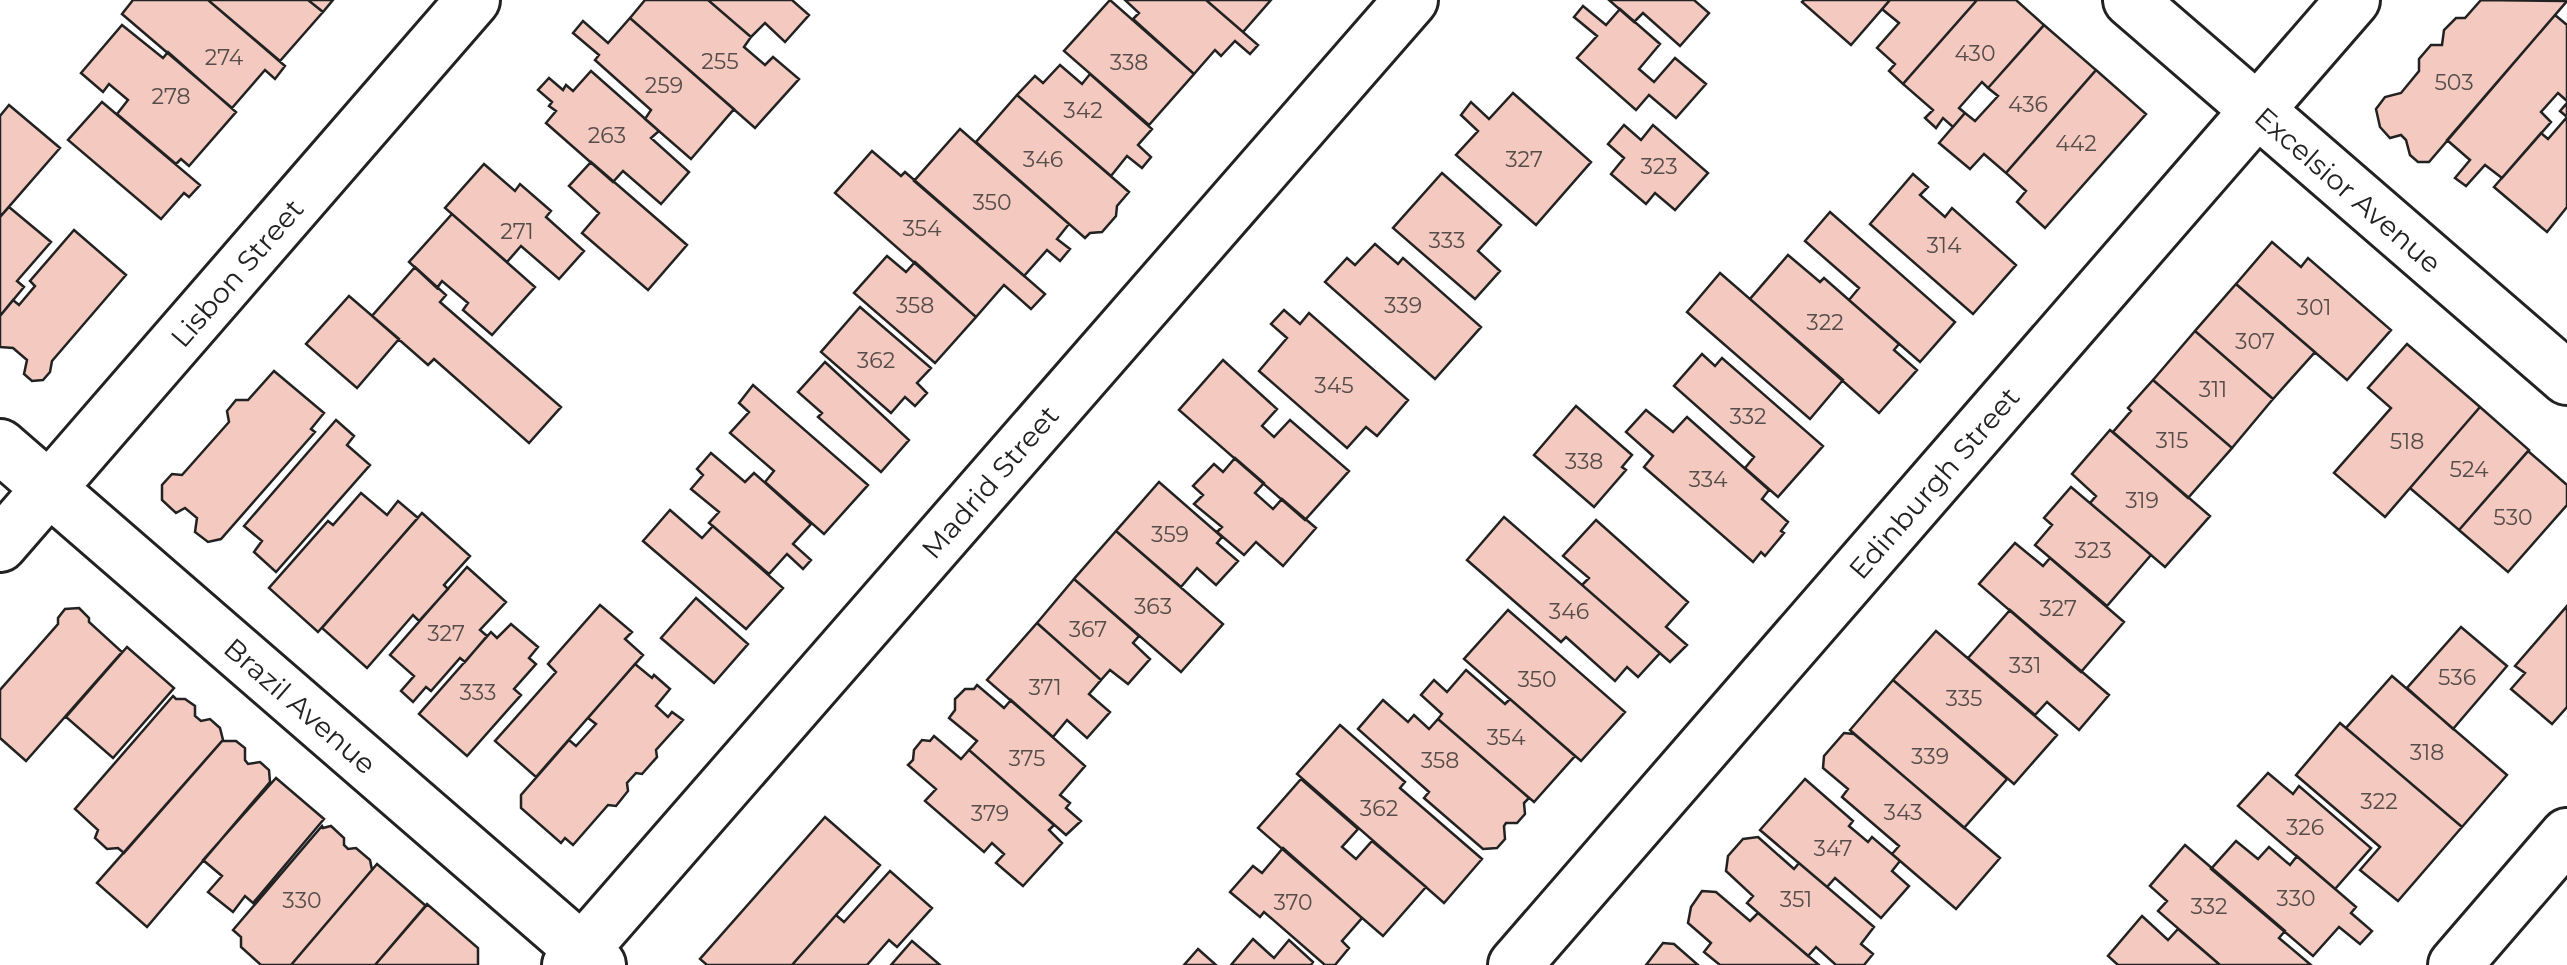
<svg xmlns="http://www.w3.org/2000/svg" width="2567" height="965" viewBox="0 0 2567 965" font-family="Montserrat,sans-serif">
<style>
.building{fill:#f3c9c0;stroke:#222;stroke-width:2.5}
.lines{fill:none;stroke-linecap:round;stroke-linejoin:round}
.minor-casing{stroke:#222;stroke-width:58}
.minor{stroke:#fff;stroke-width:52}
.labels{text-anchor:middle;stroke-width:8;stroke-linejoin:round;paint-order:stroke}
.number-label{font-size:22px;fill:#564c4a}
.street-label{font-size:28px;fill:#222;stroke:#fff}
</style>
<rect width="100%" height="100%" fill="#fff"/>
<path class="building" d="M133,0h75l77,66 -10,13 -10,-9 -33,38 -110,-94z
M208,0h100l15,12 -43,49z
M308,0h25l-10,12z
M645,0h63l43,37 -7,10 21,18 8,-8 26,22 -44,49 -125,-110z
M708,0h84l17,15 -24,27 -20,-19 -14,14z
M1110,0l84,74 -45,51 -85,-74z
M1125,0h81l52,45 -8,9 -15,-13 -14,15 -6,-6 -21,24 -61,-55 6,-6z
M1206,0h65l-28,32z
M1609,0h85l15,13 -29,33 -37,-33 -9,9z
M1804,0h86l-39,45 -49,-43z
M1890,0h87l-74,84 -14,-13 6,-7 -18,-16 22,-25 -17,-14z
M1977,0h39l28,25 -56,63 -6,-6 -23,26 6,5 -12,14 -10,-9 -7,10 -11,-10 8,-8 -30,-26z
M2481,0l86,1 -138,161h-11l-8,-7 -4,-15 -5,-5 -11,3 -10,-11 -4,-18 9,-12 16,-4 18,-22v-12l12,-14h11l2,-15 12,-12h9z
M1583,6l23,19 14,-16 40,35 -21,25 15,13 21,-24 31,26 -30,34 -27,-23 -13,15 -59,-52 20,-22 -23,-19z
M2555,15l12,10v76l-9,-8 -17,19 10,10 -49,56 -17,-13 -19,21 -11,-8 15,-18 -23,-20z
M630,18l104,91 -43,50 -46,-40 6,-9 -56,-50 4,-5 -26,-22 10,-12 25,22z
M122,25l41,33 5,-6 68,60 -47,54 -8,-7 -5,5 -59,-50 11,-14 -19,-16 -6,8 -22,-19z
M2044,25l52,45 -90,103 -22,-19 -14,15 -31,-26 26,-30 10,8 23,-25 -10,-8z
M1060,65l22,19 8,-10 62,55 -14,16 13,12 -9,11 -15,-12 -16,20 -94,-81 18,-19 8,7z
M2096,70l50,44 -101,114 -28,-26 9,-11 -20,-18z
M591,71l68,60 -8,7 38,34 -28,32 -38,-33 -10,11 -67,-59 10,-12 -7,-5 3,-4 -14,-12 11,-12 14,12 3,-5 7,6z
M1513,93l78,69 -55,63 -80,-70 22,-24 -17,-16 10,-13 18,17z
M1017,95l112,97 -12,14 -1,10 -14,16 -12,1 -5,5 -109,-96z
M102,102l98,83 -11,12 -5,-4 -23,26 -93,-79z
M2567,103v104l-20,25 -53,-45 47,-54 7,6 19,-22 -7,-6z
M9,105l51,43 -60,69v-101z
M1624,125l17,15 12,-15 55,48 -33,37 -20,-17 -9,11 -35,-30 13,-16 -16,-14z
M960,129l109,95 -12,15 13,10 -10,12 -13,-11 -23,26 -110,-95z
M872,151l29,25 4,-4 140,122 -14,15 -27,-24 -28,32 -141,-124z
M591,162l96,83 -39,45 -66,-57 17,-20 -30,-27z
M484,164l31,27 5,-7 31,27 -5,6 38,34 -25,28 -38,-33 -14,16 -62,-54z
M1442,173l59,52 -23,26 22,20 -25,28 -82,-71z
M1913,174l15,13 -8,8 25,22 7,-9 64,57 -43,49 -103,-90z
M9,207l42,35 -34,39 7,6 -24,29v-99z
M1830,212l125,110 -35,40 -71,-62 10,-12 -54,-47z
M452,214l83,73 -43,48 -29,-25 5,-7 -26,-22 -5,7 -28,-26z
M74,230l52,45 -74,86 -2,11 -7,8 -11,1 -8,-7 3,-14 -14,-12 -13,-1v-31l13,-16 6,5 16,-19 -5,-5z
M2272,242l29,25 7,-9 83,72 -44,50 -111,-96z
M1375,244l23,20 5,-6 78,69 -46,52 -110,-97 22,-24 8,7z
M1788,255l32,27 4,-4 75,66 -5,6 23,20 -38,43 -129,-114z
M887,256l19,16 9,-10 61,55 -41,46 -81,-70z
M415,267l31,28 -6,7 121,105 -32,36 -95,-84 -6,6 -56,-49z
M1720,273l123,107 -33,39 -123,-107z
M2236,284l79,68 -42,47 -78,-68z
M349,296l50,43 -42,49 -51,-44z
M860,307l71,61 -14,15 10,10 -12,13 -10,-9 -14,16 -70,-61z
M1284,310l16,14 9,-11 99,87 -31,36 -11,-9 -19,21 -88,-77 28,-33 -16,-14z
M2195,331l78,68 -41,49 -79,-68z
M2407,344l73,63 -95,110 -51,-44 57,-65 -23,-20z
M1702,354l13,12 7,-8 101,88 -45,51 -33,-29 9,-11 -80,-71z
M1223,360l54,49 -15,17 12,11 16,-17 59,51 -44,49 -126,-110z
M825,362l84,78 -28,32 -63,-55 4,-4 -24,-21z
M274,371l50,42 -13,16 4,3 -94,107 -13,3 -13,-10 2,-14 -12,-10 -9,5 -14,-13v-15l10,-11 10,1 47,-53 -2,-11 9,-11h12z
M2153,380l79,68 -44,50 -75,-66 18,-21 -3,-3z
M753,385l115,100 -44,49 -59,-52 9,-11 -44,-38 19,-21 -10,-9z
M1576,406l56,49 -10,12 4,3 -32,37 -60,-52z
M2480,407l49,43 -70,80 -49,-42z
M1646,410l27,22 14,-15 82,73 -7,9 26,23 -7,9 3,2 -19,23 -4,-4 -8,10 -109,-95 9,-11 -27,-24z
M336,420l18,16 -7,9 23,20 -94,107 -22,-20 8,-11 -18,-15z
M2110,430l100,86 -45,51 -75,-64 6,-7 -24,-22z
M2528,451l39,34v20l-59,67 -49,-42z
M711,453l34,29 9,-9 57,51 -18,20 18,16 -8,9 -16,-15 -18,20 -60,-51 10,-11 -28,-23 12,-14 -6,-6z
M1235,458l29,25 -9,10 18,16 9,-10 34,29 -33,38 -27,-24 -12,13 -27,-23 5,-5 -28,-23 9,-9 -10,-9 21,-22 9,8z
M1159,482l63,55 -5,6 21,18 -22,24 -19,-17 -16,19 -65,-56z
M2071,487l80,68 -44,51 -72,-61 17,-20 -8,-7z
M361,493l26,22 11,-14 20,17 -100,114 -49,-44 59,-67 5,4z
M670,510l32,28 11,-12 70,62 -37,41 -103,-88z
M422,513l48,43 -26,29 4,4 -29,32 -6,-6 -46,53 -45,-40z
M1504,517l156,136 -22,24 -11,-10 -12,14 -49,-44 -5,5 -94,-82z
M1596,520l92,82 -22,25 21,18 -17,17 -88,-77 7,-7 -26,-22z
M1116,531l107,93 -42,48 -107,-93z
M2015,543l28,23 7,-8 74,64 -43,50 -102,-88z
M467,567l39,35 -26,28 7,6 -22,26 -5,-4 -29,33 -5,-4 -13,15 -12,-11 13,-15 -24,-21z
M1074,579l65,57 -6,7 17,16 -22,25 -18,-14 -9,10 -64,-57z
M696,598l52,46 -34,39 -53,-45z
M600,605l32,27 -7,7 18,16 -107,122 -41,-36 61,-69 -8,-8z
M2567,606v101l-15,17 -41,-35 14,-16 -10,-7z
M79,608l10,10v4l33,30 -96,109 -26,-23v-48l58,-66v-6l7,-9z
M1508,610l117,102 -44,49 -117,-102z
M2010,610l99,85 -30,35 -32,-28 -12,13 -67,-57z
M1037,623l64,57 -12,14 21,18 -23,26 -20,-18 -14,17 -66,-57z
M511,624l27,23 -9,11 7,6 -22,25 7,6 -54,61 -48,-42 72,-82 6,6z
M2461,627l46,39 -54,63 -46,-41z
M1936,631l121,104 -43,49 -121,-104z
M127,647l47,41 -61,70 -47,-41z
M635,664l17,14 2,-3 16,14 -14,17 12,11 4,-5 11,8 -27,30 1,7 -15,17 -6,-1 -9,10 1,8 -12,15 -8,-1 -35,40 -8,-7 -4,5 -40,-35v-13l48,-55 7,6 20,-22 -8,-6z
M1466,670l39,34 5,-5 65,57 -41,46 -96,-83 4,-5 -21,-19 13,-15 13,12z
M2392,676l115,99 -45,52 -116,-99z
M1893,680l114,99 -43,49 -114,-98z
M977,685l27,23 7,-8 74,66 -25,29 10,8 -4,5 15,13 -15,14 -97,-85 8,-9 -28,-23 6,-8v-11l10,-10h9z
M173,696l3,3h9l10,7v10l6,5 9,-2 10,9 3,12 -99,113 -6,-5 -11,1 -12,-11 3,-8 -23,-21z
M1383,700l25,22 6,-7 15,14 9,-10 91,79 -5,5 1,11 -8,9h-11l-2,3 1,13 -8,9 -14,1 -59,-51 5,-6 -71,-63z
M2340,723l122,104 -64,74 -38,-31 20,-23 -84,-72z
M1340,725l65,57 -5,6 82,71 -38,44 -147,-129z
M1844,733l10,1 146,124 -44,51 -64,-55 7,-8 -57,-49 6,-8 -25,-21 1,-12z
M934,736l27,23 8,-9 85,75 -5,5 13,13 -39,43 -27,-23 8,-9 -12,-11 -8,9 -59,-51 11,-12 -28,-24 5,-5 1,-10 8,-10 8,1z
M222,741h14l9,7v12l3,4 12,-2 9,8 1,12 -123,145 -50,-44z
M2268,773l25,21 6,-8 72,62 -36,41 -97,-83z
M276,778l48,41 -71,84 -8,-7 -12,16 -25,-20 14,-16 -19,-16z
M1301,779l57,50 -16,18 14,12 16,-18 54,46 -43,49 -125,-108z
M1805,779l48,42 -4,5 19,16 4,-5 28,24 -8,10 17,15 -28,32 -46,-40 -8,9 -67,-57z
M825,817l55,48 -88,100h-85l-7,-6z
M322,826l1,2 8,-2 13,12v7l4,4 8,-1 14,12 2,10 -81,95h-30l-20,-18v-10l-8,-7z
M1758,837l36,32 5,-6 75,64 -13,17 12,10 -9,11h-28l-20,-18 -8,9 -61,-53 6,-7 -27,-25 2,-15 15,-17z
M2236,841l22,18 11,-12 21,18 7,-9 59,51 -5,6 21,18 -12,13 -21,-17 -26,29 -102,-87z
M2185,845l100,86 -6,7 32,27h-91l-62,-54 9,-10 -17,-15z
M1283,848l79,70 -20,23 7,7 -14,17h-10l-61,-53 -4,5 -30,-25 23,-26 9,7z
M377,864l49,42 -51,59h-84z
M890,871l42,37 -35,39 -8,-7 -22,25h-75l44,-50 8,7z
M1702,891l14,1 34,29 8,-8 61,52h-99l-16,-13 7,-9 -23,-20 3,-16z
M427,904l51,44v17h-103z
M2142,916l26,24 10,-11 42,36h-102l-10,-9z
M1253,939l21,19 15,-18 24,22 -2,3h-80z
M912,941l28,24h-49z
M1663,943l11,1 24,21h-52z
M1198,949l18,16h-32z"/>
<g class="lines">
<g class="minor-casing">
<path id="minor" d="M2130,0l437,378
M0,446l599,519
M0,545l473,-545
M569,965l842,-965
M1515,965l838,-965
M2455,965l112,-130"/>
</g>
<use href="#minor" class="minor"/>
</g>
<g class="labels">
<g class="number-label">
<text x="1975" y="61">430</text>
<text x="224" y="65">274</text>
<text x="720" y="69">255</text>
<text x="1129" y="70">338</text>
<text x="2454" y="90">503</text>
<text x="664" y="93">259</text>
<text x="171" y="104">278</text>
<text x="2028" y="112">436</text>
<text x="1083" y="118">342</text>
<text x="607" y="143">263</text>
<text x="2076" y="151">442</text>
<text x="1043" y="167">346</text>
<text x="1524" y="167">327</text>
<text x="1659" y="174">323</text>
<text x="992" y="210">350</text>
<text x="922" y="236">354</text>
<text x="517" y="239">271</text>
<text x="1447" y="248">333</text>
<text x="1944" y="253">314</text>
<text x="915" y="313">358</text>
<text x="1403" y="313">339</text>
<text x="2314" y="315">301</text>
<text x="1825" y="330">322</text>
<text x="2255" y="349">307</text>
<text x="876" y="368">362</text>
<text x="1334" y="393">345</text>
<text x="2213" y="397">311</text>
<text x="1748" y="424">332</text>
<text x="2172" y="448">315</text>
<text x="2407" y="449">518</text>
<text x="1584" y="469">338</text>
<text x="2469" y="477">524</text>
<text x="1708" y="487">334</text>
<text x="2142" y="508">319</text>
<text x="2513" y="525">530</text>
<text x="1170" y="542">359</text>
<text x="2093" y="558">323</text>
<text x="1153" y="614">363</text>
<text x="2058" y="616">327</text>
<text x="1569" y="619">346</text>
<text x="1088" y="637">367</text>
<text x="446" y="641">327</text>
<text x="2025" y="673">331</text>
<text x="2457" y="685">536</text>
<text x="1537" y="687">350</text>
<text x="1045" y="695">371</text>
<text x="478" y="700">333</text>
<text x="1964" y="706">335</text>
<text x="1506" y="745">354</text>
<text x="2427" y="760">318</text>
<text x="1930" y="764">339</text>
<text x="1027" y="766">375</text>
<text x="1440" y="768">358</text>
<text x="2379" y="809">322</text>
<text x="1379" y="816">362</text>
<text x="1903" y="820">343</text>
<text x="990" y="821">379</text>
<text x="2305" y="835">326</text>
<text x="1833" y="856">347</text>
<text x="2296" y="906">330</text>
<text x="1796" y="907">351</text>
<text x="302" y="908">330</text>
<text x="1293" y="910">370</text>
<text x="2209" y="914">332</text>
</g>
<g class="street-label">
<text transform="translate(2348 190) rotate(41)" y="10">Excelsior Avenue</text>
<text transform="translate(237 273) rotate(-49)" y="10">Lisbon Street</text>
<text transform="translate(990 482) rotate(-49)" y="10">Madrid Street</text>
<text transform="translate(1934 483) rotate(-49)" y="10">Edinburgh Street</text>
<text transform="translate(300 706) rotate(41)" y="10">Brazil Avenue</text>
</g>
</g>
</svg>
